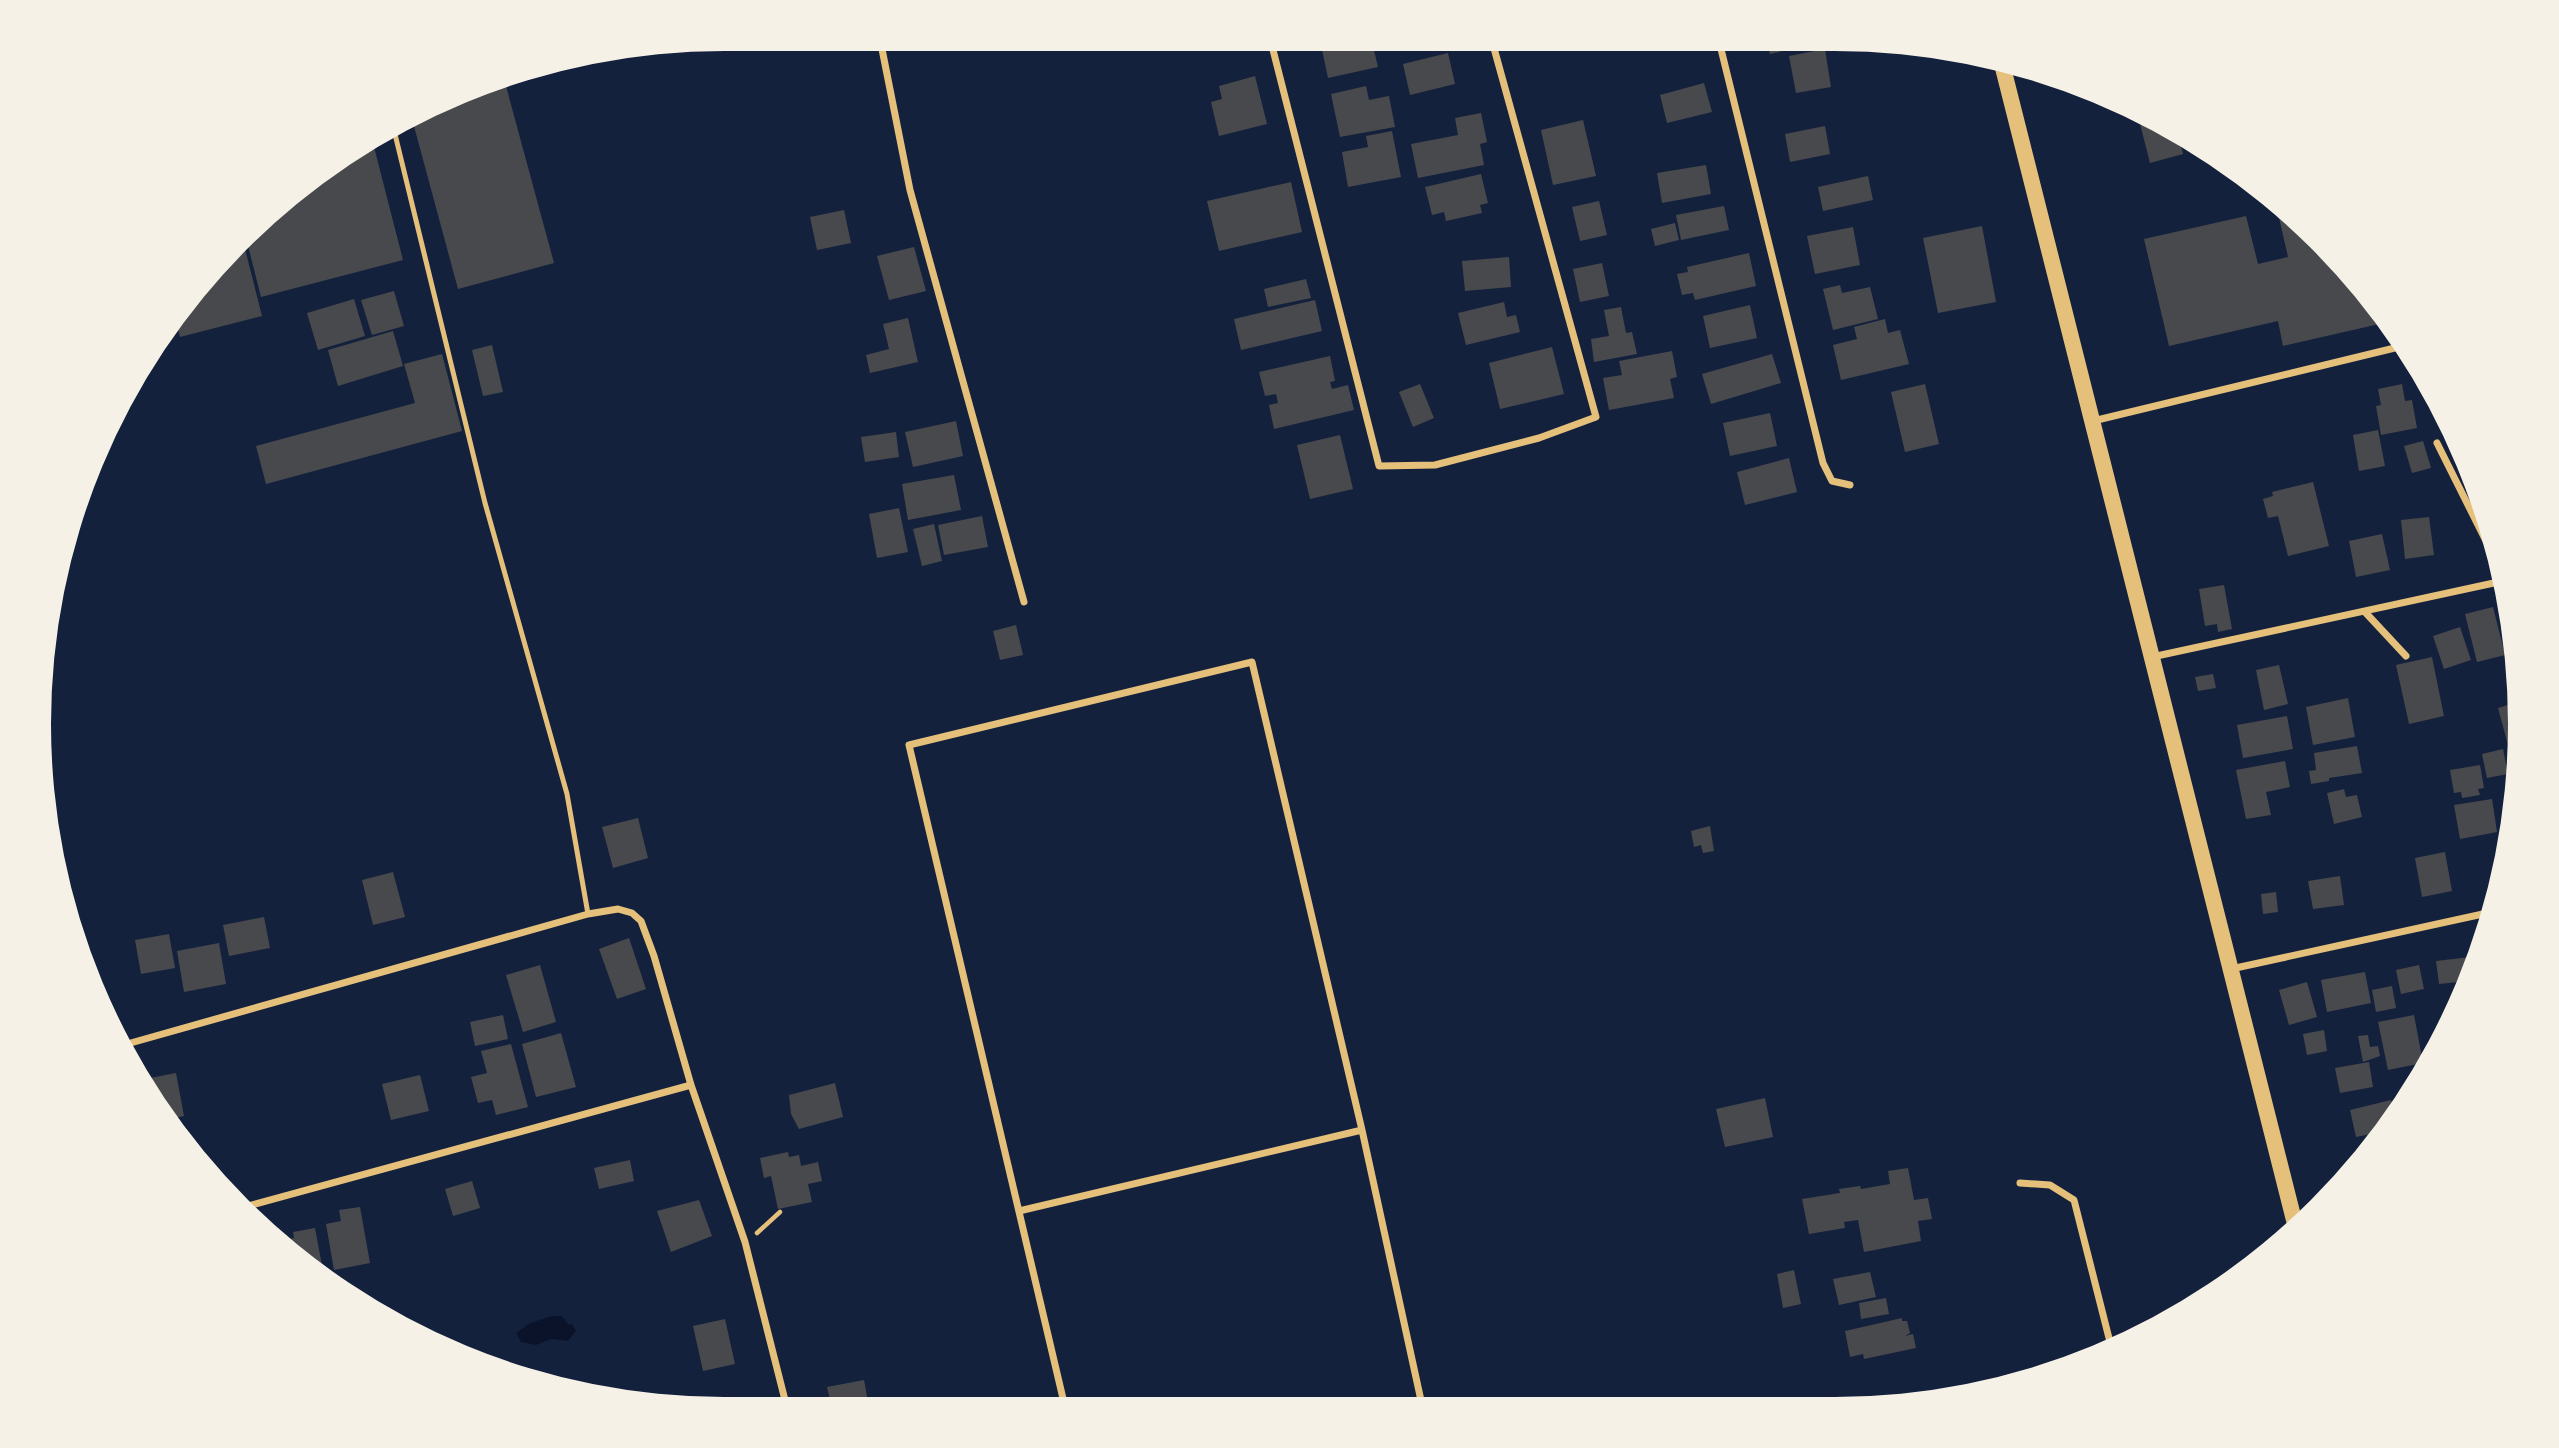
<svg xmlns="http://www.w3.org/2000/svg" width="2559" height="1448" viewBox="0 0 2559 1448" font-family="Helvetica,sans-serif">
<style>
.water{fill:#0b132b}
.building{fill:#48494c}
.lines{fill:none;stroke-linecap:round;stroke-linejoin:round}
.path{stroke:#e5c07b;stroke-width:4.5}
.service{stroke:#e5c07b;stroke-width:5}
.minor{stroke:#e5c07b;stroke-width:7}
.primary{stroke:#e5c07b;stroke-width:16}
</style>
<rect width="100%" height="100%" fill="#14213d"/>
<path class="water" d="M552,1316h10l6,8h4l4,7 -8,10 -17,-2 -15,6 -15,-3 -5,-9 14,-10z"/>
<path class="building" d="M1759,40h43l2,6 -34,8 -2,-7 -7,1z
M1334,42h38l6,25 -50,11 -7,-33z
M1825,49l6,38 -35,6 -7,-37z
M1448,53l7,31 -45,11 -7,-31z
M503,75l51,188 -96,26 -47,-174z
M1255,76l12,48 -48,12 -8,-34 11,-3 -3,-13z
M1704,83l8,29 -45,11 -7,-28z
M1366,86l3,14 20,-4 6,31 -55,10 -9,-43z
M2137,112l40,18 6,24 -33,9z
M1481,113l6,29 -7,2 4,21 -66,13 -7,-34 47,-9 -3,-17z
M1583,120l13,56 -43,9 -12,-55z
M1825,126l5,28 -40,8 -5,-28z
M1392,131l9,46 -53,10 -6,-35 26,-5 -2,-11z
M372,139l31,121 -142,37 -16,-63 62,-54z
M1706,165l5,29 -49,9 -5,-30z
M1481,174l7,29 -8,2 2,8 -36,8 -2,-9 -12,3 -7,-28z
M1868,176l5,24 -50,11 -5,-24z
M1291,182l11,50 -83,19 -12,-50z
M2275,200l12,9 92,98 9,15 -105,24 -5,-25 -109,25 -25,-107 102,-23 12,48 30,-7z
M1599,201l8,34 -27,6 -8,-34z
M1724,206l5,24 -48,10 -5,-25z
M844,210l7,33 -34,7 -7,-33z
M1675,223l4,17 -24,6 -4,-17z
M1982,226l14,76 -58,11 -15,-75z
M1853,227l7,38 -45,9 -8,-38z
M242,237l20,79 -82,21 -5,-19z
M914,247l12,44 -37,9 -12,-44z
M1749,253l7,33 -61,14 -2,-7 -11,2 -5,-21 11,-2 -1,-5z
M1509,257l2,30 -46,4 -3,-30z
M1602,263l7,33 -29,6 -7,-33z
M1306,279l5,19 -43,9 -4,-18z
M1840,285l2,8 28,-6 8,32 -45,11 -10,-41z
M394,291l10,35 -32,9 -11,-35z
M354,299l11,37 -47,14 -11,-37z
M1315,300l7,31 -81,19 -7,-31z
M1504,302l3,15 9,-2 4,17 -54,13 -8,-32z
M1750,305l7,33 -47,10 -7,-32z
M1621,307l5,26 6,-1 5,22 -43,8 -3,-23 18,-3 -5,-26z
M908,318l10,44 -48,11 -4,-18 23,-6 -6,-25z
M1885,319l3,14 12,-3 9,34 -68,16 -8,-35 24,-6 -3,-12z
M393,331l10,35 -65,20 -10,-36z
M492,345l11,47 -20,4 -11,-46z
M1552,347l12,47 -64,15 -11,-46z
M1672,351l5,26 -7,2 4,19 -65,12 -6,-32 19,-3 -3,-14z
M442,354l20,77 -196,53 -10,-38 159,-43 -11,-39z
M1772,354l9,29 -70,21 -9,-30z
M1330,356l5,25 -5,1 2,7 16,-4 6,25 -80,19 -5,-24 9,-2 -2,-9 -11,2 -6,-24z
M1420,384l14,34 -21,9 -14,-35z
M1925,384l14,60 -34,8 -14,-60z
M2402,384l3,17 7,-1 5,28 -36,7 -5,-29 5,-1 -3,-16z
M1770,413l7,33 -47,10 -7,-33z
M956,421l7,35 -50,11 -8,-35z
M2378,430l7,36 -26,5 -6,-36z
M896,432l3,25 -34,5 -4,-25z
M1340,435l13,54 -43,10 -13,-54z
M2423,441l8,27 -19,5 -8,-27z
M1789,458l8,34 -52,13 -8,-33z
M954,475l7,35 -53,10 -6,-36z
M2313,482l16,64 -41,10 -10,-40 -10,2 -5,-19 10,-3 -1,-4z
M899,508l9,44 -31,6 -8,-44z
M982,516l6,31 -44,8 -6,-30z
M2429,517l5,38 -29,4 -4,-39z
M934,524l8,37 -20,5 -9,-37z
M2382,534l8,36 -34,7 -7,-36z
M2224,585l8,44 -14,3 -1,-8 -12,2 -6,-37z
M2493,607l12,48 -28,7 -12,-48z
M1016,625l7,30 -23,5 -7,-29z
M2460,627l11,33 -27,9 -11,-33z
M2432,657l12,59 -35,8 -13,-59z
M2279,665l9,39 -24,6 -8,-40z
M2213,674l3,14 -18,3 -3,-14z
M2348,698l7,39 -42,8 -7,-38z
M2518,702l-2,57 -4,1 -14,-52z
M2287,716l6,33 -50,9 -6,-33z
M2357,746l5,27 -33,5v3l-18,3 -2,-13 7,-1 -2,-17z
M2503,749l5,25 -21,4 -5,-24z
M2285,761l5,26 -24,5 5,23 -25,4 -10,-49z
M2480,765l4,23 -6,1 2,6 -18,3 -1,-6 -7,1 -4,-23z
M2344,789l2,8 11,-2 5,22 -28,7 -7,-31z
M2492,799l5,33 -37,7 -6,-34z
M638,818l10,40 -35,10 -11,-41z
M1710,826l4,25 -11,2 -2,-8 -7,2 -3,-16z
M2445,852l7,39 -30,6 -7,-39z
M393,872l12,45 -32,8 -11,-45z
M2340,876l4,29 -31,4 -5,-28z
M2276,892l2,20 -15,2 -2,-20z
M264,917l6,31 -41,8 -6,-31z
M169,934l6,34 -34,6 -6,-34z
M629,938l17,51 -29,10 -18,-50z
M219,943l7,41 -42,8 -7,-41z
M2470,957l2,15 -4,9 -29,3 -3,-23z
M540,965l16,57 -33,10 -17,-57z
M2419,965l5,24 -23,5 -5,-24z
M2365,972l6,31 -44,9 -6,-32z
M2307,982l10,35 -28,8 -10,-35z
M2392,986l4,22 -20,4 -4,-22z
M503,1015l5,24 -33,7 -5,-24z
M2414,1015l9,48 -35,7 -10,-48z
M2324,1030l3,21 -20,4 -4,-21z
M561,1033l15,54 -40,10 -14,-53z
M2368,1035l2,12 8,-1 2,10 -17,6 -5,-26z
M511,1044l17,63 -32,8 -4,-15 -14,3 -7,-26 16,-4 -6,-22z
M2369,1062l4,25 -33,6 -5,-25z
M176,1073l8,43 -16,3 -28,-39z
M420,1075l9,36 -38,9 -9,-36z
M835,1083l8,34 -44,12 -8,-15 -2,-19z
M1765,1098l8,39 -48,10 -9,-38z
M2391,1100l3,12 -21,28 -2,-6 -15,3 -6,-27z
M788,1152l1,5 10,-2 2,11 17,-4 4,19 -14,3 4,18 -34,7 -7,-33 -7,2 -4,-20z
M630,1160l4,21 -35,8 -5,-21z
M1908,1168l6,32 14,-2 4,21 -14,2 3,20 -57,11 -6,-32 -14,2 1,6 -36,6 -7,-35 38,-6 -1,-4 21,-3 1,3 29,-5 -2,-13z
M472,1181l8,27 -27,8 -8,-27z
M699,1200l13,36 -41,16 -14,-41z
M360,1207l10,56 -36,7 -8,-46 15,-3 -2,-11z
M315,1228l8,43 -5,1 -39,-27v-4l15,-3 -1,-6z
M1794,1270l7,34 -18,4 -6,-34z
M1870,1272l6,25 -37,8 -6,-26z
M1886,1298l3,16 -28,5 -2,-16z
M1902,1318v3h5l3,12 -5,3 8,-2 3,14 -52,11 -1,-5 -13,3 -5,-26z
M725,1319l10,45 -32,7 -10,-45z
M864,1380l5,27 -37,1 -5,-21z"/>
<g class="lines">
<path class="path" d="M757,1233l23,-21"/>
<path class="service" d="M393,126l92,377 82,291 21,120"/>
<path class="minor" d="M1719,41l104,422 9,18 18,4
M1271,42l108,424 56,-1 104,-27 57,-21 -104,-376
M881,44l29,146 114,412
M2093,421l310,-75
M2437,443l64,128
M2365,612l41,44
M2152,657l351,-76
M2231,969l261,-57
M120,1046l468,-132 30,-5 14,4 9,8 13,35 37,129 54,157 42,166
M2020,1183l30,2 24,15 37,146
M241,1208l450,-123
M1019,1211l343,-81
M1065,1407l-156,-662 343,-83 110,468 60,275"/>
<path class="primary" d="M2002,64l294,1164"/>
</g>
<path d="M0 0H2559V1448H0ZM724 51H1835A673 673 0 0 1 2508 724V724A673 673 0 0 1 1835 1397H724A673 673 0 0 1 51 724V724A673 673 0 0 1 724 51Z" fill="#f6f1e7" fill-rule="evenodd"/>
</svg>
